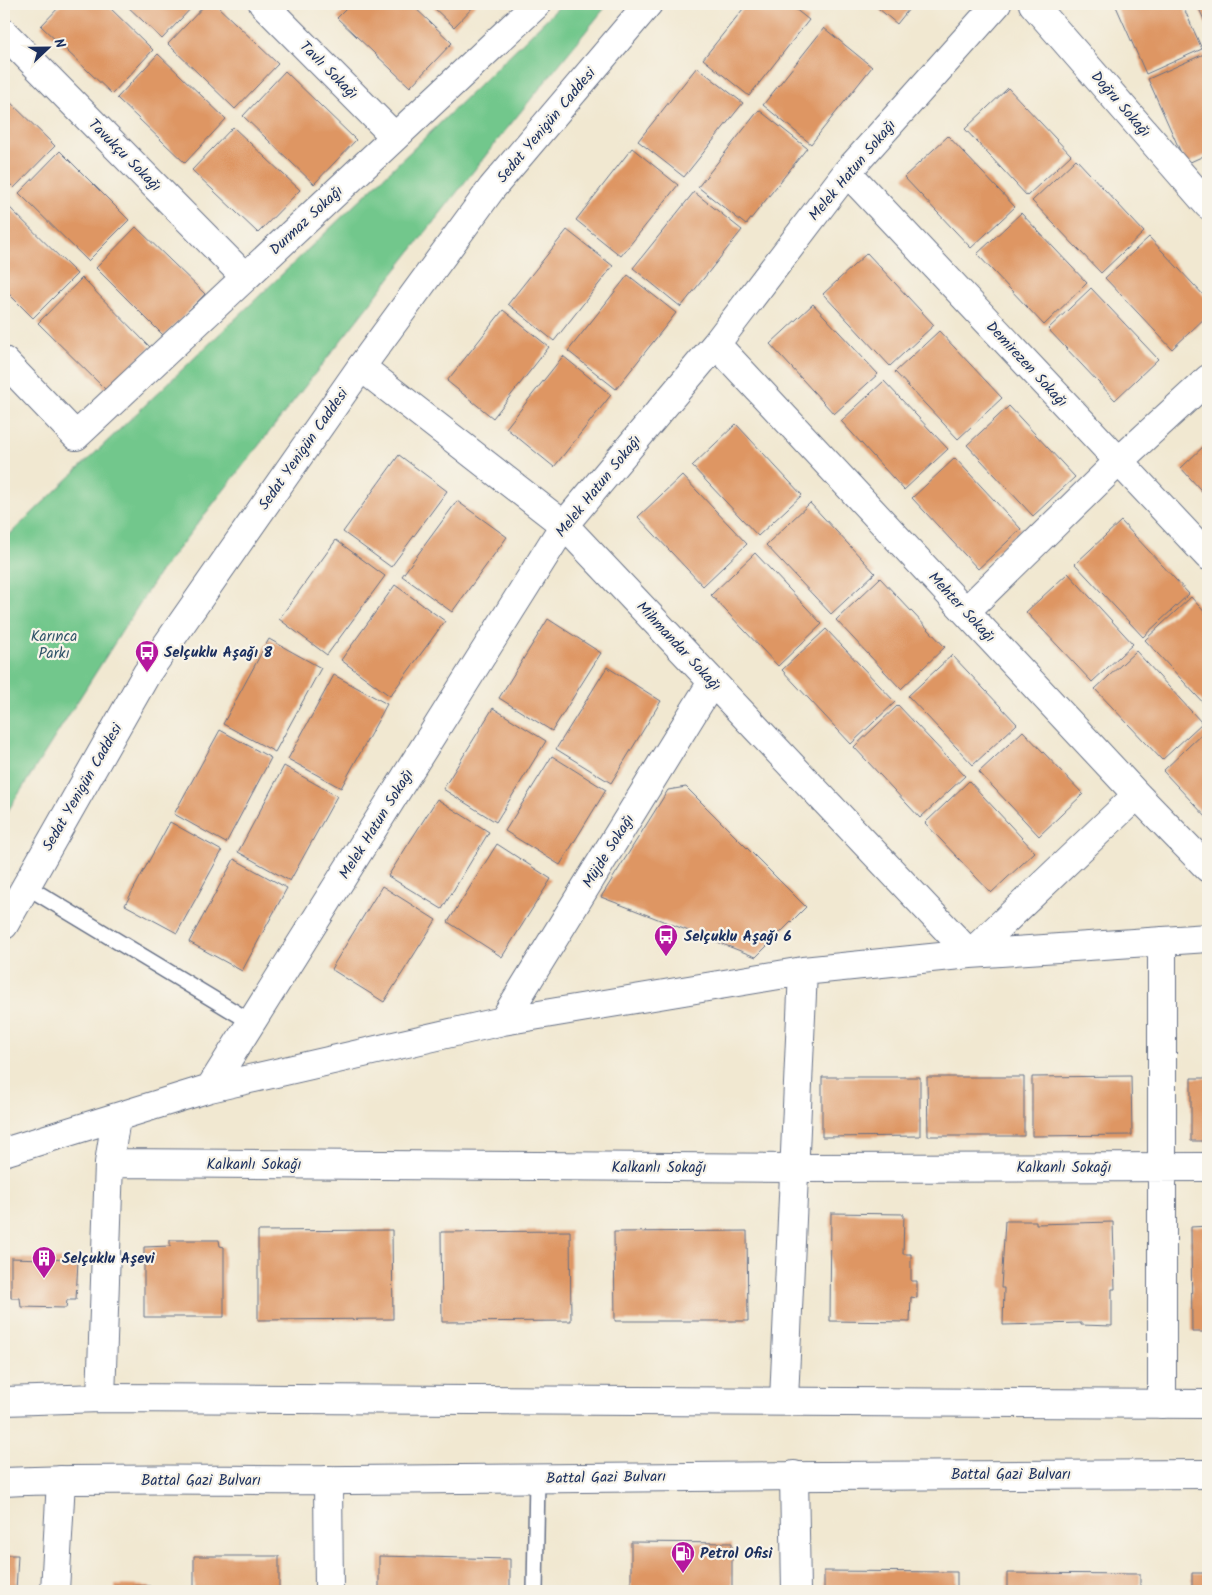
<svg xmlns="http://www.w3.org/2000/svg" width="1212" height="1595" viewBox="0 0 1212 1595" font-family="Kalam,sans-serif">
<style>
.green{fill:#72c78c;stroke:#467b75}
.building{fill:#de9663}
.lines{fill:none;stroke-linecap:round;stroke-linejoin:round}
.lane-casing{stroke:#667086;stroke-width:18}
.street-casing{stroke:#667086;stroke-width:30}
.secondary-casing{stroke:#667086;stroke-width:30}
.primary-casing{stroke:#667086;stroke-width:30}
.lane{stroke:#fff;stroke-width:15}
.street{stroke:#fff;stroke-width:28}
.secondary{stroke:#fff;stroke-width:28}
.primary{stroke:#fff;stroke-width:28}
.labels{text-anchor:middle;stroke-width:4.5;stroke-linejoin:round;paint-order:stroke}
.street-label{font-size:15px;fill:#1b2f5e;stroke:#f7f3e8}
.park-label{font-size:15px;fill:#31556a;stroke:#f7f3e8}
.poi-label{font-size:15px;font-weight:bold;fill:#1b2f5e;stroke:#f7f3e8;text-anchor:start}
</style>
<rect width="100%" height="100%" fill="#f7f3e8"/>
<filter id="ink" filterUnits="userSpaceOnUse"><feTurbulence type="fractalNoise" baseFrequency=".02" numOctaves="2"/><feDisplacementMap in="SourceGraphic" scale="10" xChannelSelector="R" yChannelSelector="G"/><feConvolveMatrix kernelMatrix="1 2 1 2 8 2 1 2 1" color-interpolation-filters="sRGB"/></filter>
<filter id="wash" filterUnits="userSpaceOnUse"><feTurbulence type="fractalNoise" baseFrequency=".0096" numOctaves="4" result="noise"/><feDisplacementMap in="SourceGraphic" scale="20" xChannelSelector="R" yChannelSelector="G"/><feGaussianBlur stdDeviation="1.12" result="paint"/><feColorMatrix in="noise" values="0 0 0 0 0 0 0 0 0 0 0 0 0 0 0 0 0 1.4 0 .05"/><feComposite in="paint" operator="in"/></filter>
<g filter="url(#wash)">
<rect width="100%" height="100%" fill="#f1e8d1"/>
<path class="green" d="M562,4h46l-111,137 -338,432 -155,244v-277l430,-411z"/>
<g id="blocks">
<path class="building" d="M62,4h44l47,46 -41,44 -71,-68z
M125,4h70l-33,35z
M206,4h9l63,60 -43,45 -67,-65z
M351,4h60l41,39 -42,44 -73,-69z
M430,4h46l-22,23z
M747,4h42l20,16 -60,76 -46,-37z
M873,4h40l-16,20z
M1115,4h67l20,45 -56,25z
M1197,4h11v25z
M824,28l48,39 -61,77 -48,-39z
M158,54l68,65 -41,44 -68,-65z
M1204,54l4,9v91l-22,10 -38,-85z
M697,67l46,36 -59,74 -46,-36z
M285,71l71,69 -42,44 -71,-68z
M1008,88l63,67 -44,41 -62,-67z
M4,96l51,50 -41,42 -10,-10z
M759,110l48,38 -61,77 -48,-38z
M233,127l67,63 -42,43 -66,-63z
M948,136l67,71 -44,41 -67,-71z
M632,148l46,37 -57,71 -45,-36z
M60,151l69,69 -41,41 -69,-68z
M1076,159l68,73 -43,41 -69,-72z
M694,192l48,38 -61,77 -48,-39z
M4,202l73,72 -44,44 -29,-29z
M1021,213l66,70 -43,42 -67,-71z
M136,227l69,67 -41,42 -68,-68z
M567,230l46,36 -59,75 -46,-37z
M1149,237l59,63v15l-36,34 -67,-71z
M867,253l67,72 -44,41 -67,-72z
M628,275l48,38 -60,76 -48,-38z
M82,278l68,69 -43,44 -69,-68z
M1091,288l67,71 -43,41 -67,-71z
M813,304l65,70 -44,40 -64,-70z
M503,310l46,37 -56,71 -46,-37z
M939,331l63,67 -44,41 -63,-67z
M563,356l48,39 -57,72 -48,-39z
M884,381l64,68 -44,41 -63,-69z
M1009,406l66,71 -42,39 -66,-71z
M736,424l66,71 -44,41 -66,-70z
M1208,442v56l-27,-30z
M399,455l48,36 -56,76 -48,-35z
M955,458l66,71 -43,40 -66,-71z
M682,475l65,69 -44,42 -65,-69z
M457,501l50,36 -55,75 -50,-36z
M810,503l65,70 -44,41 -65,-69z
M1121,521l68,73 -46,43 -68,-73z
M336,540l49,36 -58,79 -48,-36z
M755,553l67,71 -44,42 -67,-71z
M1068,573l65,71 -41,38 -66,-70z
M880,578l65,69 -44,42 -65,-69z
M395,585l50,36 -55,75 -49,-36z
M1191,597l17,19v92l-63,-68z
M548,619l53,34 -49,78 -53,-33z
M826,629l69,73 -44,42 -69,-74z
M269,639l52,29 -46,84 -52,-28z
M1136,651l66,72 -40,37 -67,-71z
M952,655l65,69 -44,41 -65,-69z
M607,667l54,34 -50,82 -55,-34z
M334,675l53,29 -46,84 -53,-29z
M898,705l67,71 -45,42 -66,-71z
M493,708l53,33 -50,81 -53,-33z
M1208,728v91l-45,-48z
M220,730l51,28 -45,85 -52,-29z
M1023,731l60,63 -44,42 -60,-64z
M552,756l54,34 -46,75 -55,-34z
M284,766l53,30 -47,85 -52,-29z
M969,781l66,71 -44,41 -66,-70z
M686,787l120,120 -50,50 -155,-60 67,-107z
M437,799l52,33 -47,77 -54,-33z
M170,822l52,29 -45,82 -52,-28z
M497,844l54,35 -49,78 -54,-35z
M234,859l53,29 -45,83 -53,-29z
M382,886l54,34 -52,82 -53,-33z
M1131,1076l1,59 -100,1v-59z
M822,1077h98v59l-98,1z
M927,1077h97v59h-96z
M1191,1078h17v63h-17z
M831,1213l73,1 -1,40h8v27h6v17l-6,-1 -1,25 -80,-1z
M1005,1221h31v3l77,-2 2,67h-3v37l-31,-1v-2l-78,2 1,-37h-3z
M1208,1226v106h-16l-1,-105z
M392,1230l1,89 -135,1v-89z
M570,1231l1,90 -129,1 -1,-90z
M747,1231l1,90h-133l-1,-89z
M170,1240h49l1,6 4,1v70h-80v-70l26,-1z
M11,1258l67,2 -2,40h-9l-1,8 -45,-1 -1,-9h-9z
M631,1542l101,1v48h-101z
M4,1555h14l-2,36h-12z
M194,1556h85v35h-85z
M379,1556l131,3v32h-131z
M824,1571l133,1v19h-133z
M1007,1573l133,1v17h-133z
M1192,1573h16v18h-16z
M115,1585l35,1v5h-35z"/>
</g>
</g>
<g filter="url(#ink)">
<use href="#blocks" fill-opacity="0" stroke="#667086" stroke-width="1"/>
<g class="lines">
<g class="lane-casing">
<path id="lane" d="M26,886l225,136
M535,1591l2,-113"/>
</g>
<g class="street-casing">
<path id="street" d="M263,4l132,133
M1033,4l175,201
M4,33l241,244
M847,172l361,384
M716,344l421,451 71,73
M4,361l72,75 461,-432
M361,367l203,158 406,429 167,-159
M966,611l153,-150 89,-82
M503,1021l209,-339
M210,1088l354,-563 152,-181 131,-172 150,-168
M4,1152l206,-64 293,-67 300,-50 167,-17 238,-16
M109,1163l684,5 415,-1
M101,1398l8,-235 7,-45
M784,1400l19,-429
M1162,1404v-463
M794,1475l2,116
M328,1480l1,111
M55,1591l6,-111"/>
</g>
<g class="secondary-casing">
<path id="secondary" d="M4,925l143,-252 214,-306 131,-179 156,-184"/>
</g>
<g class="primary-casing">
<path id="primary" d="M4,1401l97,-3 1107,6
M4,1482c115,-5 230,-1 345,-2 286,-3 573,-5 859,-6"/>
</g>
<use href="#lane" class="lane"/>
<use href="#street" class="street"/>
<use href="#secondary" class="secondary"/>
<use href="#primary" class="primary"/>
</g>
</g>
<defs>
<g id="bus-pin" transform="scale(1.25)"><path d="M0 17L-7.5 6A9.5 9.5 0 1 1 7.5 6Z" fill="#b5179e" stroke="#f7f3e8"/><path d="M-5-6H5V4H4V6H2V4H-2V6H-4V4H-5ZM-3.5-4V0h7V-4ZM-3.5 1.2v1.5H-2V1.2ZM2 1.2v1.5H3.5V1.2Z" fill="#fff"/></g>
<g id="building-pin" transform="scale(1.25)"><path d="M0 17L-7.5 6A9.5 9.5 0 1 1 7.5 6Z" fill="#b5179e" stroke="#f7f3e8"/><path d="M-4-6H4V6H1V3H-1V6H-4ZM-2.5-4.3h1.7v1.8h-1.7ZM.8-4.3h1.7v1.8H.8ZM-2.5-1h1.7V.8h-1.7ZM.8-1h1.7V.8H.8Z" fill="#fff"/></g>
<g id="fuel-pin" transform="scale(1.25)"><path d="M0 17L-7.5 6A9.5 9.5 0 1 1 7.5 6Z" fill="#b5179e" stroke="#f7f3e8"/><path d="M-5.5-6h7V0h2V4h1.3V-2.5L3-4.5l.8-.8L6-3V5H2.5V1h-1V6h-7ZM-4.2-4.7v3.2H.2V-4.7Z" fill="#fff"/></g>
</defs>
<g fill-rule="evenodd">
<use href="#bus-pin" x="147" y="652"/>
<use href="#bus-pin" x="666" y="936"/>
<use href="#building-pin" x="44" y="1258"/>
<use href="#fuel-pin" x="683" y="1553"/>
</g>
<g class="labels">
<g class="street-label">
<text transform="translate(329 70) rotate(45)" y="5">Tavlı Sokağı</text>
<text transform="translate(1121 104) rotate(49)" y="5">Doğru Sokağı</text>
<text transform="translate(546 125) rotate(-50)" y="5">Sedat Yenigün Caddesi</text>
<text transform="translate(125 155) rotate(45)" y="5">Tavukçu Sokağı</text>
<text transform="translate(852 170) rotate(-50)" y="5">Melek Hatun Sokağı</text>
<text transform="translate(306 220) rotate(-43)" y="5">Durmaz Sokağı</text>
<text transform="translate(1027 364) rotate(47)" y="5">Demirezen Sokağı</text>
<text transform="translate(303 449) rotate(-55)" y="5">Sedat Yenigün Caddesi</text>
<text transform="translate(598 486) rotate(-51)" y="5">Melek Hatun Sokağı</text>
<text transform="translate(962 607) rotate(47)" y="5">Mehter Sokağı</text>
<text transform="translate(679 646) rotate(47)" y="5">Mihmandar Sokağı</text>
<text transform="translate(82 787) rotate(-60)" y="5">Sedat Yenigün Caddesi</text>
<text transform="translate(376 824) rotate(-58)" y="5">Melek Hatun Sokağı</text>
<text transform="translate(608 851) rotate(-58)" y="5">Müjde Sokağı</text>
<text x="254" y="1169">Kalkanlı Sokağı</text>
<text x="659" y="1172">Kalkanlı Sokağı</text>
<text x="1064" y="1172">Kalkanlı Sokağı</text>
<text x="1011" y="1479">Battal Gazi Bulvarı</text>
<text transform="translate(606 1477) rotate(-1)" y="5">Battal Gazi Bulvarı</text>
<text x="201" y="1485">Battal Gazi Bulvarı</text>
</g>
<g class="park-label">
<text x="54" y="641">Karınca<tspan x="54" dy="17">Parkı</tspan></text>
</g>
<g class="poi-label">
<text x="164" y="657">Selçuklu Aşağı 8</text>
<text x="684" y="941">Selçuklu Aşağı 6</text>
<text x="62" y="1263">Selçuklu Aşevi</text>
<text x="700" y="1558">Petrol Ofisi</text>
</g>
</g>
<rect width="1212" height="1595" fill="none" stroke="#f7f3e8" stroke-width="20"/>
<g transform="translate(48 48) rotate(68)" stroke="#f7f3e8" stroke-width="4" paint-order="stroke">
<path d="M0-4L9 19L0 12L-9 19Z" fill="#1b2f5e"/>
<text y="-8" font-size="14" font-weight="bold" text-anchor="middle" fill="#1b2f5e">N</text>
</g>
</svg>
